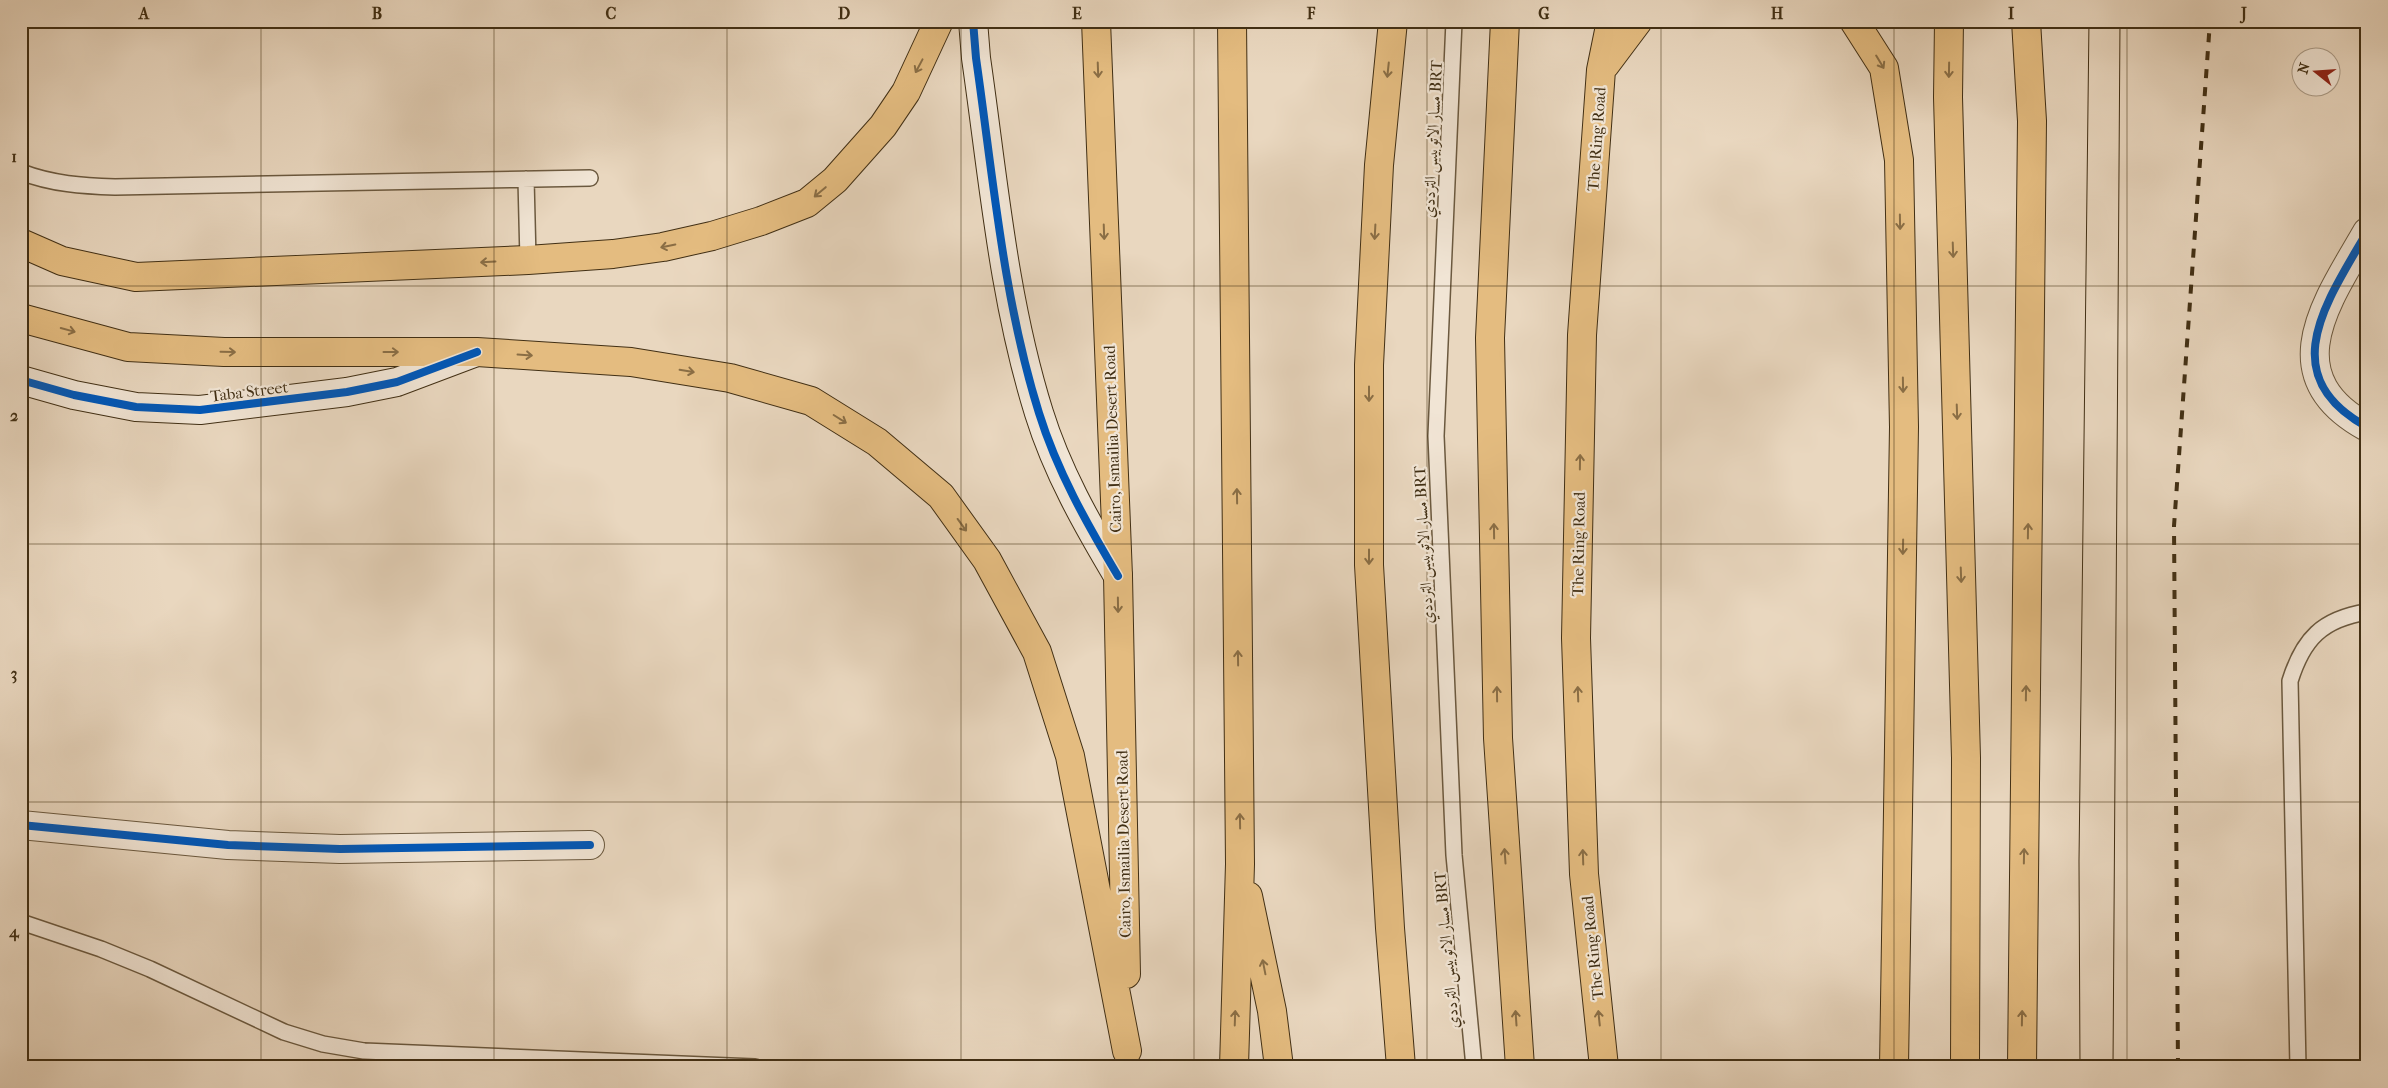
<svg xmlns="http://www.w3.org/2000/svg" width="2388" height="1088" viewBox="0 0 2388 1088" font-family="'IM FELL French Canon',Amiri,serif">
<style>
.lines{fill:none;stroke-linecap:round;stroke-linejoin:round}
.lane-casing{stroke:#6b593f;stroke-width:18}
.street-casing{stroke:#6b593f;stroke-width:30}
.secondary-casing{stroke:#412f14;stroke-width:30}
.highway-casing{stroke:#412f14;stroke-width:30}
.lane{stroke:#f1e5d5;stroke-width:15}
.street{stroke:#f1e5d5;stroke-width:28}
.secondary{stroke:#f1e5d5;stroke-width:28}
.highway{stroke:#e4bc80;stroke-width:28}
.tram{stroke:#412f14;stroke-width:1}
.rail{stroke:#412f14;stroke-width:4;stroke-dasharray:9 9;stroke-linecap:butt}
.cycleway-casing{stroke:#f1e5d5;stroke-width:11}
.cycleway{stroke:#0057b8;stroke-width:8}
.oneway{stroke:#8a6e45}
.grid{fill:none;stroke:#412f14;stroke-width:1;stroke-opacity:0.55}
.labels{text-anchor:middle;stroke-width:4.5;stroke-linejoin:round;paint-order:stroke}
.street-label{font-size:16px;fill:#412f14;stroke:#f1e5d5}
.neatline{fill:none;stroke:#412f14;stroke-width:2}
.grid-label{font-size:16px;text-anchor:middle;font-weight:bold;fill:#412f14}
</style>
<rect width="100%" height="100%" fill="#e9d7bf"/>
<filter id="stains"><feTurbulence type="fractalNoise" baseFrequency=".004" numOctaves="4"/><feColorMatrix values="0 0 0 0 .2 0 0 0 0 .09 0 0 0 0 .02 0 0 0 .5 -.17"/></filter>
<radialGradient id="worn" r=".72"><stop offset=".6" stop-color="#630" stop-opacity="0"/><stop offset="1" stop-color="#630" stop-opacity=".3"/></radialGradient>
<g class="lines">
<g class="lane-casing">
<path id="lane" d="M1454,21l-18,415 18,419 20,212
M21,172c31,12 62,14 94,15l475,-9
M526,179l2,81
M21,922l80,27 49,20 134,63 39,12 41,7 391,16
M2298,1067l-8,-386c13,-42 32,-62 77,-69"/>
</g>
<g class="street-casing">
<path id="street" d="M2367,232c-39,68 -95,143 0,195
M21,825l207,20 112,4 250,-4"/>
</g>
<g class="secondary-casing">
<path id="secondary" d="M973,21l3,37c17,118 27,240 63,355 18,58 48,111 79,163
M21,380l53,15 62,12 64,3 147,-18 50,-10 77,-29"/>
</g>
<g class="highway-casing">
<path id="highway" d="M1096,21l22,555 8,398
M1232,21l8,843 -6,203
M1393,21l-14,144 -10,200v200l21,363 11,139
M1505,21l-15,317 8,400 22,329
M1854,21l30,47 15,92 5,267 -10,640
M1949,21l-1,76 18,661 -1,309
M1605,65l33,-44
M21,243l41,18 74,16 392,-17 85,-6 50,-7 49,-11 49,-15 46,-18 28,-23 48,-54 23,-34 33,-71
M21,318l107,29 96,5h253l154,10 99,16 81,23 66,41 64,54 46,64 50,92 33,104 57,295
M1248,896l24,115 7,56
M1604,1067l-20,-193 -8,-236 6,-303 19,-265 10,-49
M2022,1067l10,-946 -6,-100"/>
</g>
<use href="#lane" class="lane"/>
<use href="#street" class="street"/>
<use href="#secondary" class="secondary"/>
<use href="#highway" class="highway"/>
<path class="tram" d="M2080,1067l-1,-206 10,-840
M2113,1067l7,-1046"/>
<path class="rail" d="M2178,1067l-4,-541 36,-505"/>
<g class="cycleway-casing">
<path id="cycleway" d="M973,21l3,37c17,118 27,240 63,355 18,58 48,111 79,163
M2367,232c-39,68 -95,143 0,195
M21,380l53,15 62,12 64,3 147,-18 50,-10 80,-30
M21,825l207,20 112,4 250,-4"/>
</g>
<use href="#cycleway" class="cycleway"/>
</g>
<defs><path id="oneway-shaft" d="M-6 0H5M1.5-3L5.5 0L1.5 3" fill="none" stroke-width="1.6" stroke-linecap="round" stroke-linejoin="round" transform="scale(1.25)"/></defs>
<g class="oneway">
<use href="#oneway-shaft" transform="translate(1880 62) rotate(59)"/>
<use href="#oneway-shaft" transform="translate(919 66) rotate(118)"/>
<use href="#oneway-shaft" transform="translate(1098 70) rotate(88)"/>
<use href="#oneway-shaft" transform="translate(1388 70) rotate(96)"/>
<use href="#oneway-shaft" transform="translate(1949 70) rotate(91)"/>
<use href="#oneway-shaft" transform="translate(820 192) rotate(140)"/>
<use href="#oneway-shaft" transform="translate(1900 222) rotate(89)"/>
<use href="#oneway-shaft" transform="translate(1104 232) rotate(88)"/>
<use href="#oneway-shaft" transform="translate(1375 232) rotate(93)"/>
<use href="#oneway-shaft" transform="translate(668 246) rotate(168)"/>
<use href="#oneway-shaft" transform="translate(1953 250) rotate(88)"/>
<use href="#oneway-shaft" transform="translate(488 262) rotate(177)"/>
<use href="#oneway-shaft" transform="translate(68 330) rotate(15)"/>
<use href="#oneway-shaft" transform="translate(228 352) rotate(1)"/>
<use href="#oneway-shaft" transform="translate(391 352)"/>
<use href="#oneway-shaft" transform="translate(525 355) rotate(4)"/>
<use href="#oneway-shaft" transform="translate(687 371) rotate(9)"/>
<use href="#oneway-shaft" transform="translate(1903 385) rotate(89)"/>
<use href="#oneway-shaft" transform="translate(1369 394) rotate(90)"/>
<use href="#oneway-shaft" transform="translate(1957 412) rotate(88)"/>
<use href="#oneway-shaft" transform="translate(840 419) rotate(32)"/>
<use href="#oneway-shaft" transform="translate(1580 462) rotate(-89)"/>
<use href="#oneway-shaft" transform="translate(1237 496) rotate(-91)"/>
<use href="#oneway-shaft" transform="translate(962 525) rotate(54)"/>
<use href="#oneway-shaft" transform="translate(1494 531) rotate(-91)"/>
<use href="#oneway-shaft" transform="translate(2028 531) rotate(-89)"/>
<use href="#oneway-shaft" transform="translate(1903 547) rotate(91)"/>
<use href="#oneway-shaft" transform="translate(1369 557) rotate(90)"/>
<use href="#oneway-shaft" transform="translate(1961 575) rotate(88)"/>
<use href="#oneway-shaft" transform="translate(1118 605) rotate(89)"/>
<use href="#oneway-shaft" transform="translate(1238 658) rotate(-91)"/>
<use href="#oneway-shaft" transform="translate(2026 693) rotate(-89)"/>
<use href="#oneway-shaft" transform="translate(1497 694) rotate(-91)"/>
<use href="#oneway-shaft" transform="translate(1578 694) rotate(-92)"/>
<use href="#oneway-shaft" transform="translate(1240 821) rotate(-91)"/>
<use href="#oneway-shaft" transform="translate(1505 856) rotate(-94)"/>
<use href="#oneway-shaft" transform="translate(2024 856) rotate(-89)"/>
<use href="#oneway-shaft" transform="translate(1583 857) rotate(-92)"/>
<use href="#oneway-shaft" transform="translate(1264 967) rotate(-101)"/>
<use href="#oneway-shaft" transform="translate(1235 1018) rotate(-88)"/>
<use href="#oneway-shaft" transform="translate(1516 1018) rotate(-94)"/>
<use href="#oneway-shaft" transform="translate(1599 1018) rotate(-96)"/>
<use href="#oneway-shaft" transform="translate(2022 1018) rotate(-89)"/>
</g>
<path class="grid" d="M261,21v1046M494,21v1046M727,21v1046M961,21v1046M1194,21v1046M1427,21v1046M1661,21v1046M1894,21v1046M2127,21v1046M21,286h2346M21,544h2346M21,802h2346"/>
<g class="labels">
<g class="street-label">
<text transform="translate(1432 139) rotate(-87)" y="6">مسار الاتوبيس الترددي BRT</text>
<text transform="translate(1596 139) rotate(-86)" y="6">The Ring Road</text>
<text transform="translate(249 391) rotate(-7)" y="6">Taba Street</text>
<text transform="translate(1112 439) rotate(-92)" y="6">Cairo, Ismailia Desert Road</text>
<text transform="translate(1578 544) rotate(-89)" y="6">The Ring Road</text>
<text transform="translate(1423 545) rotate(-93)" y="6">مسار الاتوبيس الترددي BRT</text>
<text transform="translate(1123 844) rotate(-91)" y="6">Cairo, Ismailia Desert Road</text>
<text transform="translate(1592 948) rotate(-96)" y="6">The Ring Road</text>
<text transform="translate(1446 950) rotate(-95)" y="6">مسار الاتوبيس الترددي BRT</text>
</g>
</g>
<rect width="2388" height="1088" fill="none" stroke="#e9d7bf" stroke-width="55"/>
<g transform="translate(2316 72) rotate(287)"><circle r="24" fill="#f1e5d5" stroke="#ab9c88"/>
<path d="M0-4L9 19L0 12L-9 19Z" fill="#8f2418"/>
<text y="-8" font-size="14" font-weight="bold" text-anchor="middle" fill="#412f14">N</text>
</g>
<rect x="28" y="28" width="2332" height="1032" class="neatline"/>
<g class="grid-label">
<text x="144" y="19">A</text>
<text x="377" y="19">B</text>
<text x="611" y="19">C</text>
<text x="844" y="19">D</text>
<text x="1077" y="19">E</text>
<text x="1311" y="19">F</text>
<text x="1544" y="19">G</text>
<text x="1777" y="19">H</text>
<text x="2011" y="19">I</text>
<text x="2244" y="19">J</text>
<text x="14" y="162">1</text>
<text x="14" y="421">2</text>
<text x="14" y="679">3</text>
<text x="14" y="937">4</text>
</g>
<rect width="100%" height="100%" filter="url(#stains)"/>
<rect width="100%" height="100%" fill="url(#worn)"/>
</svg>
